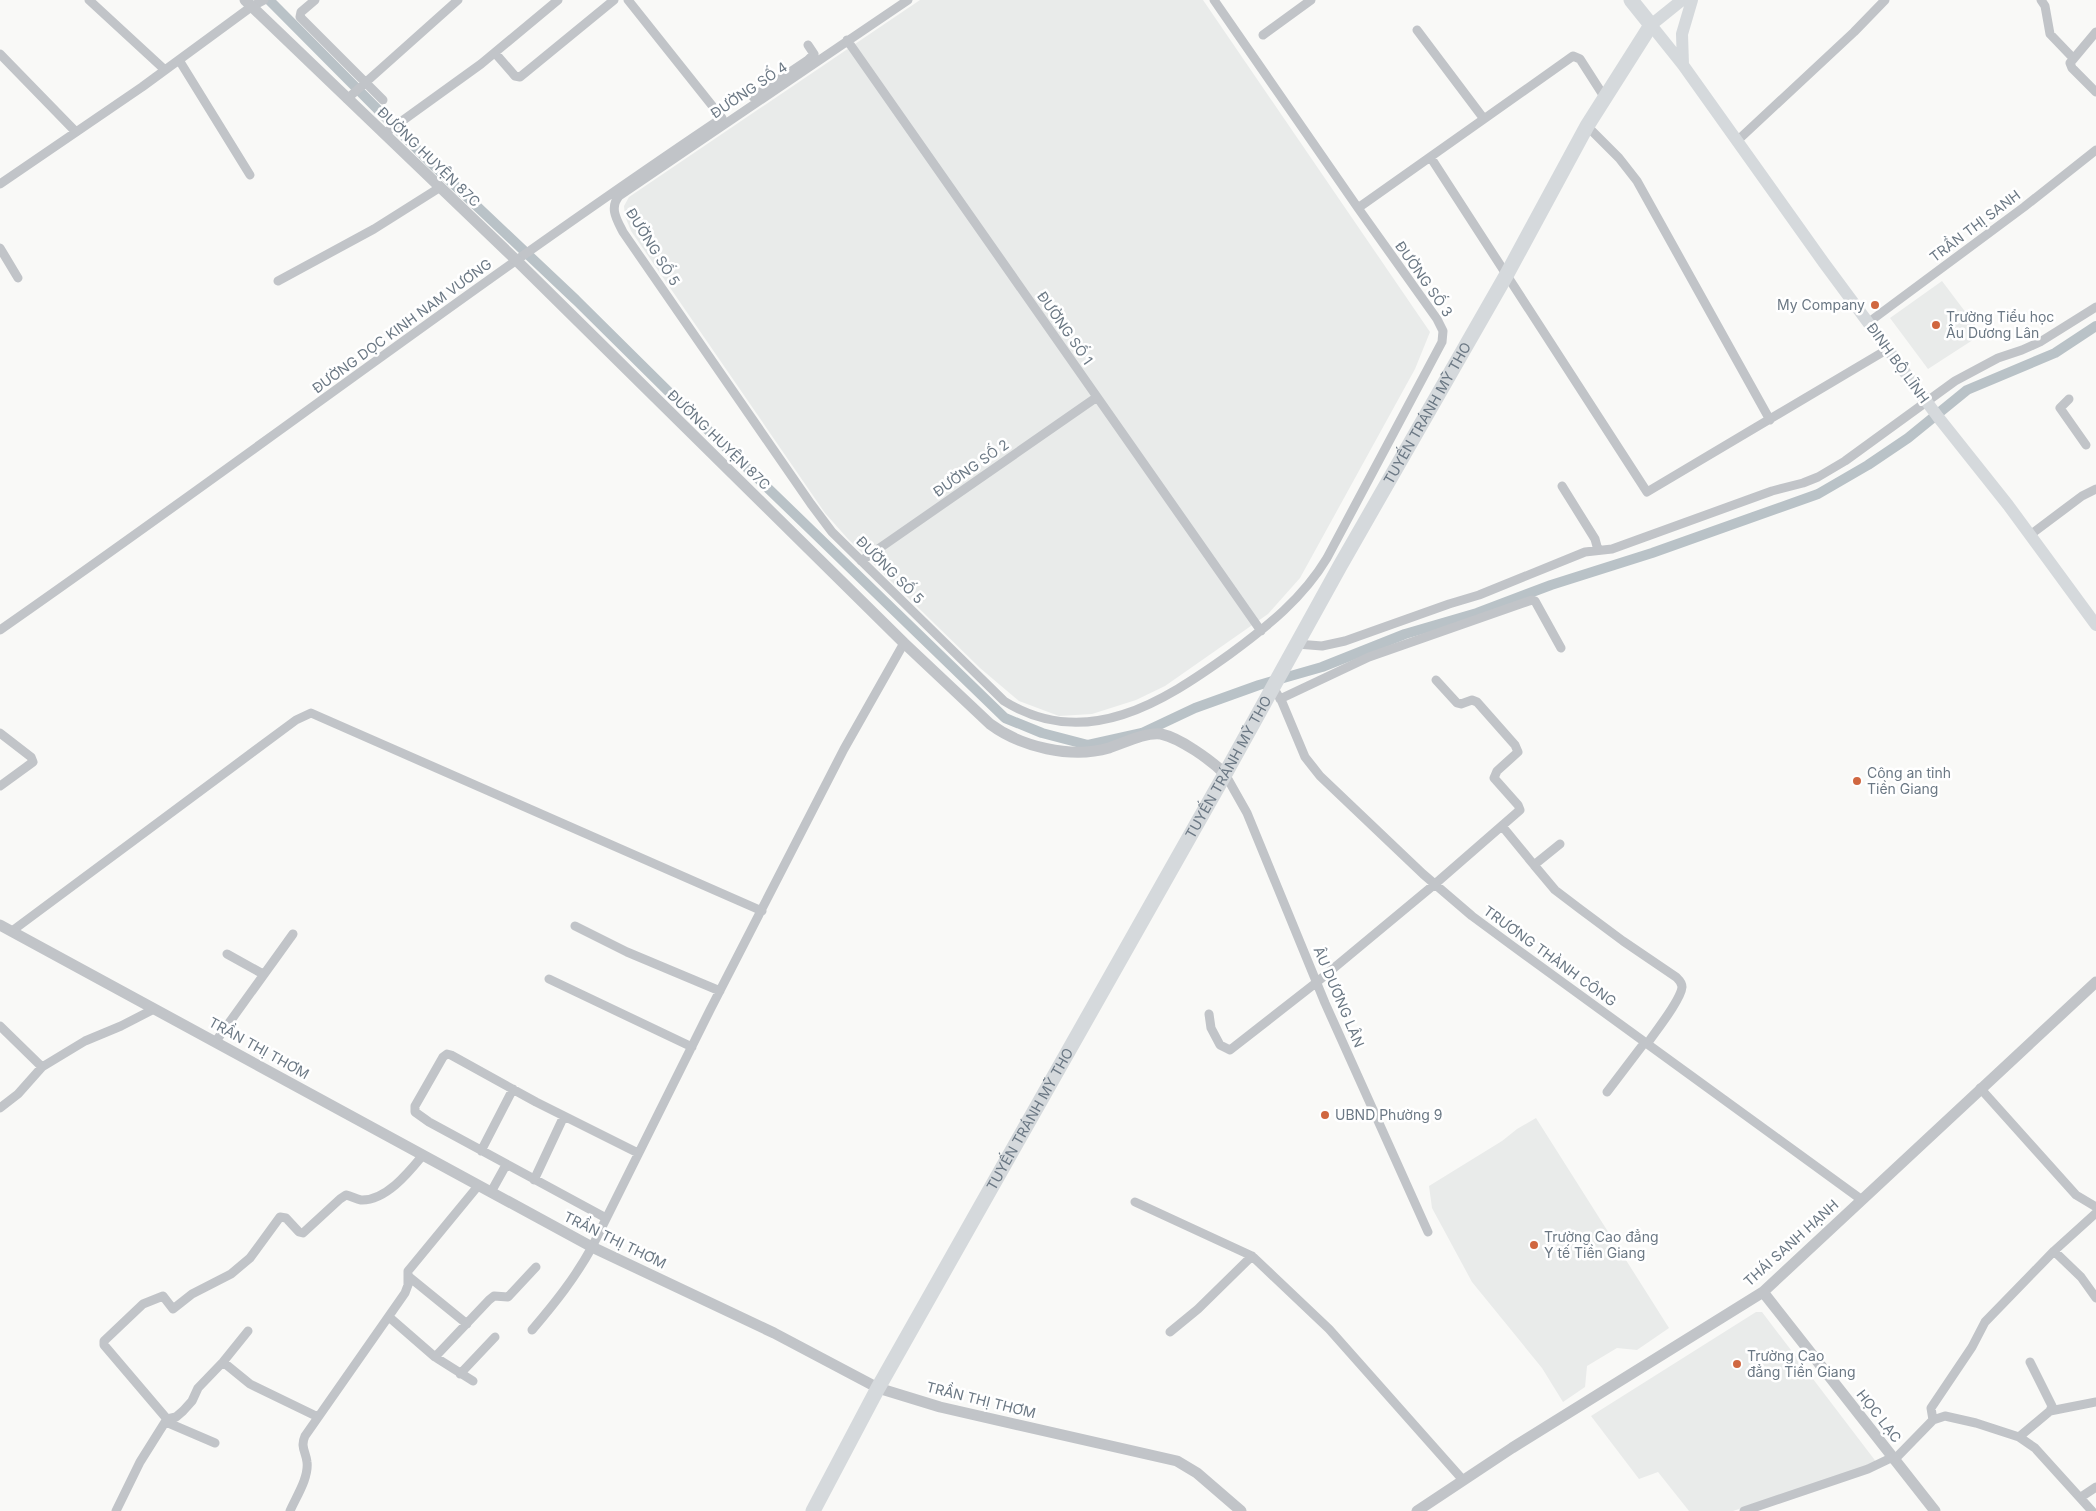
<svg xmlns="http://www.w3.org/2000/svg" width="2096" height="1511" viewBox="0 0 2096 1511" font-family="Inter,sans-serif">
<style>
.built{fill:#e9ebea}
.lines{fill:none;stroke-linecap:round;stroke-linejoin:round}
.canal{stroke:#b9c2c7;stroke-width:10}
.minor{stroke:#c1c4c8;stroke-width:9}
.tertiary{stroke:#c1c4c8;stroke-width:11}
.secondary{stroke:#d5d9dc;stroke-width:12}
.trunk{stroke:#d5d9dc;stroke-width:15}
.poi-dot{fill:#d06740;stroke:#fff;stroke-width:2}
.labels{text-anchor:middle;stroke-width:5;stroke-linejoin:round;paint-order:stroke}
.street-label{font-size:14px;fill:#6b7884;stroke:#fff}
.poi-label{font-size:14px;fill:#6b7884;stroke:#fff;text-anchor:start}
</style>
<rect width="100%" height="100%" fill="#f9f9f7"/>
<path class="built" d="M920,0h283l227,332 -15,37 -115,209 -32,36 -103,72 -29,14 -44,14 -33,2 -40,-15 -39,-33 -132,-129 -23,-26 -194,-282 -6,-15 -1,-10 5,-9z
M1942,281l40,53 -54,35 -38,-51z
M1536,1118l133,210 -32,22 -20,-2 -30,18 -2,21 -22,15 -21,-34 -70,-86 -40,-74 -3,-22 73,-45 15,-12z
M1756,1312h6l115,151 -144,48h-44l-31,-39 -19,7 -48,-63z"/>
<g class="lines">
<path class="canal" d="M269,0l160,161 147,139 103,102 326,316 37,15 46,12 54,-12 53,-25 64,-23 63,-18 83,-33 72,-21 74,-28 101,-32 166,-59 50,-29 40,-27 59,-48 88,-37 41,-27"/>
<path class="minor" d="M89,0l76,70
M315,0l-14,12 -1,5 83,83
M628,0l94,118
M908,0l-289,196c-10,12 -2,24 4,36l188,272 21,28 172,169c82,51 159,1 226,-47 38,-28 73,-56 97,-96l115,-216 1,-11 -6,-12 -79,-111 -144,-208
M2041,0l4,6 5,28 23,24
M1417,30l67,89
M2096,32l-26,31 2,5 24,24
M1263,35l48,-35
M847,40l414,591
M495,53l20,23 5,1 94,-77
M0,54l75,77
M179,60l71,115
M753,97l55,-37 6,-6 -6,-9
M347,99l111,-99
M1587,126l32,32 18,23 133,239
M384,134l97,-70 77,-64
M1737,141l117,-109 31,-32
M1431,158l216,334 241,-143
M0,184l142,-97 109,-80 13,-7
M1358,208l215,-152 7,3 25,39
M0,248l18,30
M278,281l96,-52 65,-41
M1869,322l155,-115 72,-57
M2069,399l-9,9 26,37
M1562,486l33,53 3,11
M2030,535l52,-39 14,-7
M861,561l236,-164
M0,630c241,-168 475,-346 719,-510
M1297,644l25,2 23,-5 104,-37 30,-9 106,-43 27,-3 160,-58 31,-8 15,-6 27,-16 110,-80 43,-23 24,-8 18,-8 56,-35
M1273,687l9,15 23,55 15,19 103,98 49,42 42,31 348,253
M1280,699l89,-42 163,-57 3,1 26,47
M0,733l31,24 2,5 -33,24
M1225,774l22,39 78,190 103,229
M1502,826l32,39
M1560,844l-26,21 21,25 25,19 43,32 53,36c3,3 6,5 6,10 -1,13 -27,45 -35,57
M575,926l52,26 93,39
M12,931l284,-211 15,-7 451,198
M227,954l36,20
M549,979l143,68
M1209,1014l2,14 9,17 10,5 87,-68 118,-98 85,-74 -2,-5 -24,-27 3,-7 21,-19 -3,-7 -38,-43 -5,-2 -11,4 -4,-1 -21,-23
M0,1026l42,41
M216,1041l77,-107
M1980,1088l96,107 20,12
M1607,1092l38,-50
M0,1108l18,-14 24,-27 43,-26 36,-15 33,-17
M481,1151l32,-62
M534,1180l30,-64
M491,1192l15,-27
M1135,1202l117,54 77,73 134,151
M606,1218l-177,-96 -14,-10v-6l28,-49 4,-3 4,1 85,47 102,51
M2054,1251l27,26 15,21
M408,1276l59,48
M389,1317l46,40 38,24
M532,1330c23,-27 43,-52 60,-83l118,-237 134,-261 60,-106
M1170,1332l28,-23 54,-53
M435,1357l54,-57 5,-4 14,1 28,-30
M223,1362l27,22 68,33
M460,1374l35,-37
M2050,1411l46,-9
M167,1419l9,-2 7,-6 9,-10 6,-13 25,-26 25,-31
M1933,1420l-2,-12 41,-61 13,-25 69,-71 42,-38
M166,1422l49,21
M2019,1437l31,-26 2,-5 -22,-44
M1894,1460l39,-40 12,-4 31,7 43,14 16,11 57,63
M2081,1497l15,-10
M116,1511l24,-49 27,-43 -63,-74v-4l39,-37 20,-8 10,13 19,-15 39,-20 19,-16 30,-41 6,1 13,14 4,1 37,-34 6,-4c5,1 10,4 15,5 25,1 48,-28 62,-45
M290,1511c6,-14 19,-33 17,-49 -1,-10 -7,-15 -2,-26l100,-143 3,-8v-14l70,-85
M1744,1511l124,-42 25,-12"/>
<path class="tertiary" d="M245,0l271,260 388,383 86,81c31,23 81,35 119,24 15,-5 36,-16 52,-14 19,4 50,26 64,40
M0,925l592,322 182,86 104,55 62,19 237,54 20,12 44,38
M1763,1292l172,219
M1417,1511l95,-63 251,-156 333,-310"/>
<path class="secondary" d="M1682,0l-31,25 32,40 141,198 114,154 70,88 88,120
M1683,65l-1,-31 10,-34"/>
<path class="trunk" id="s1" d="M813,1511l65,-123 347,-614 115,-208 167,-292 80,-148 64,-101 -20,-25"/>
</g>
<g class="poi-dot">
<circle cx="1875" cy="305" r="5"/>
<circle cx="1936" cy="325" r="5"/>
<circle cx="1857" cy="781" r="5"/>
<circle cx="1325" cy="1115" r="5"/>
<circle cx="1534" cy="1245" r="5"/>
<circle cx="1737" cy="1364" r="5"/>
</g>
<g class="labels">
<g class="street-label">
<text transform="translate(749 90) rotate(-34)" y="5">ĐƯỜNG SỐ 4</text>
<text transform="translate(429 157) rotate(44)" y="5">ĐƯỜNG HUYỆN 87C</text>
<text transform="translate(1975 226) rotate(-37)" y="5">TRẦN THỊ SANH</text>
<text transform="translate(653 247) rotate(58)" y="5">ĐƯỜNG SỐ 5</text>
<text transform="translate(1424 279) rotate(55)" y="5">ĐƯỜNG SỐ 3</text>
<text transform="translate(402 326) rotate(-36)" y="5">ĐƯỜNG DỌC KINH NAM VƯƠNG</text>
<text transform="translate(1065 328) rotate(55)" y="5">ĐƯỜNG SỐ 1</text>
<text transform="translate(1898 363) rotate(54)" y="5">ĐINH BỘ LĨNH</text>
<text dy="5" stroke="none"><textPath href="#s1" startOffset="1258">TUYẾN TRÁNH MỸ THO</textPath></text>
<text transform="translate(719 440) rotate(44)" y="5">ĐƯỜNG HUYỆN 87C</text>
<text transform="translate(971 468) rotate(-35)" y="5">ĐƯỜNG SỐ 2</text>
<text transform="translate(890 570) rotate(45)" y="5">ĐƯỜNG SỐ 5</text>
<text dy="5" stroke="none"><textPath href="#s1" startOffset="852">TUYẾN TRÁNH MỸ THO</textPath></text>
<text transform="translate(1550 956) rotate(36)" y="5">TRƯƠNG THÀNH CÔNG</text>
<text transform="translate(1339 997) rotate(67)" y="5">ÂU DƯƠNG LÂN</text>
<text transform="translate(259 1048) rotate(29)" y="5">TRẦN THỊ THƠM</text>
<text dy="5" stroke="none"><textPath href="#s1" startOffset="448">TUYẾN TRÁNH MỸ THO</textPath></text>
<text transform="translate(615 1240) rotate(26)" y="5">TRẦN THỊ THƠM</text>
<text transform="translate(1791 1243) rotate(-42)" y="5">THÁI SANH HẠNH</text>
<text transform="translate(981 1400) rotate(14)" y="5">TRẦN THỊ THƠM</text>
<text transform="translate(1879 1416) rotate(52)" y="5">HỌC LẠC</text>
</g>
<g class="poi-label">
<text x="1865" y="310" text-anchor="end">My Company</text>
<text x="1946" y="322">Trường Tiểu học<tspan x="1946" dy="16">Âu Dương Lân</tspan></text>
<text x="1867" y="778">Công an tỉnh<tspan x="1867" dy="16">Tiền Giang</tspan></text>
<text x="1335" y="1120">UBND Phường 9</text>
<text x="1544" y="1242">Trường Cao đẳng<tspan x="1544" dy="16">Y tế Tiền Giang</tspan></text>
<text x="1747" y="1361">Trường Cao<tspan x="1747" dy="16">đẳng Tiền Giang</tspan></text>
</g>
</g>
</svg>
